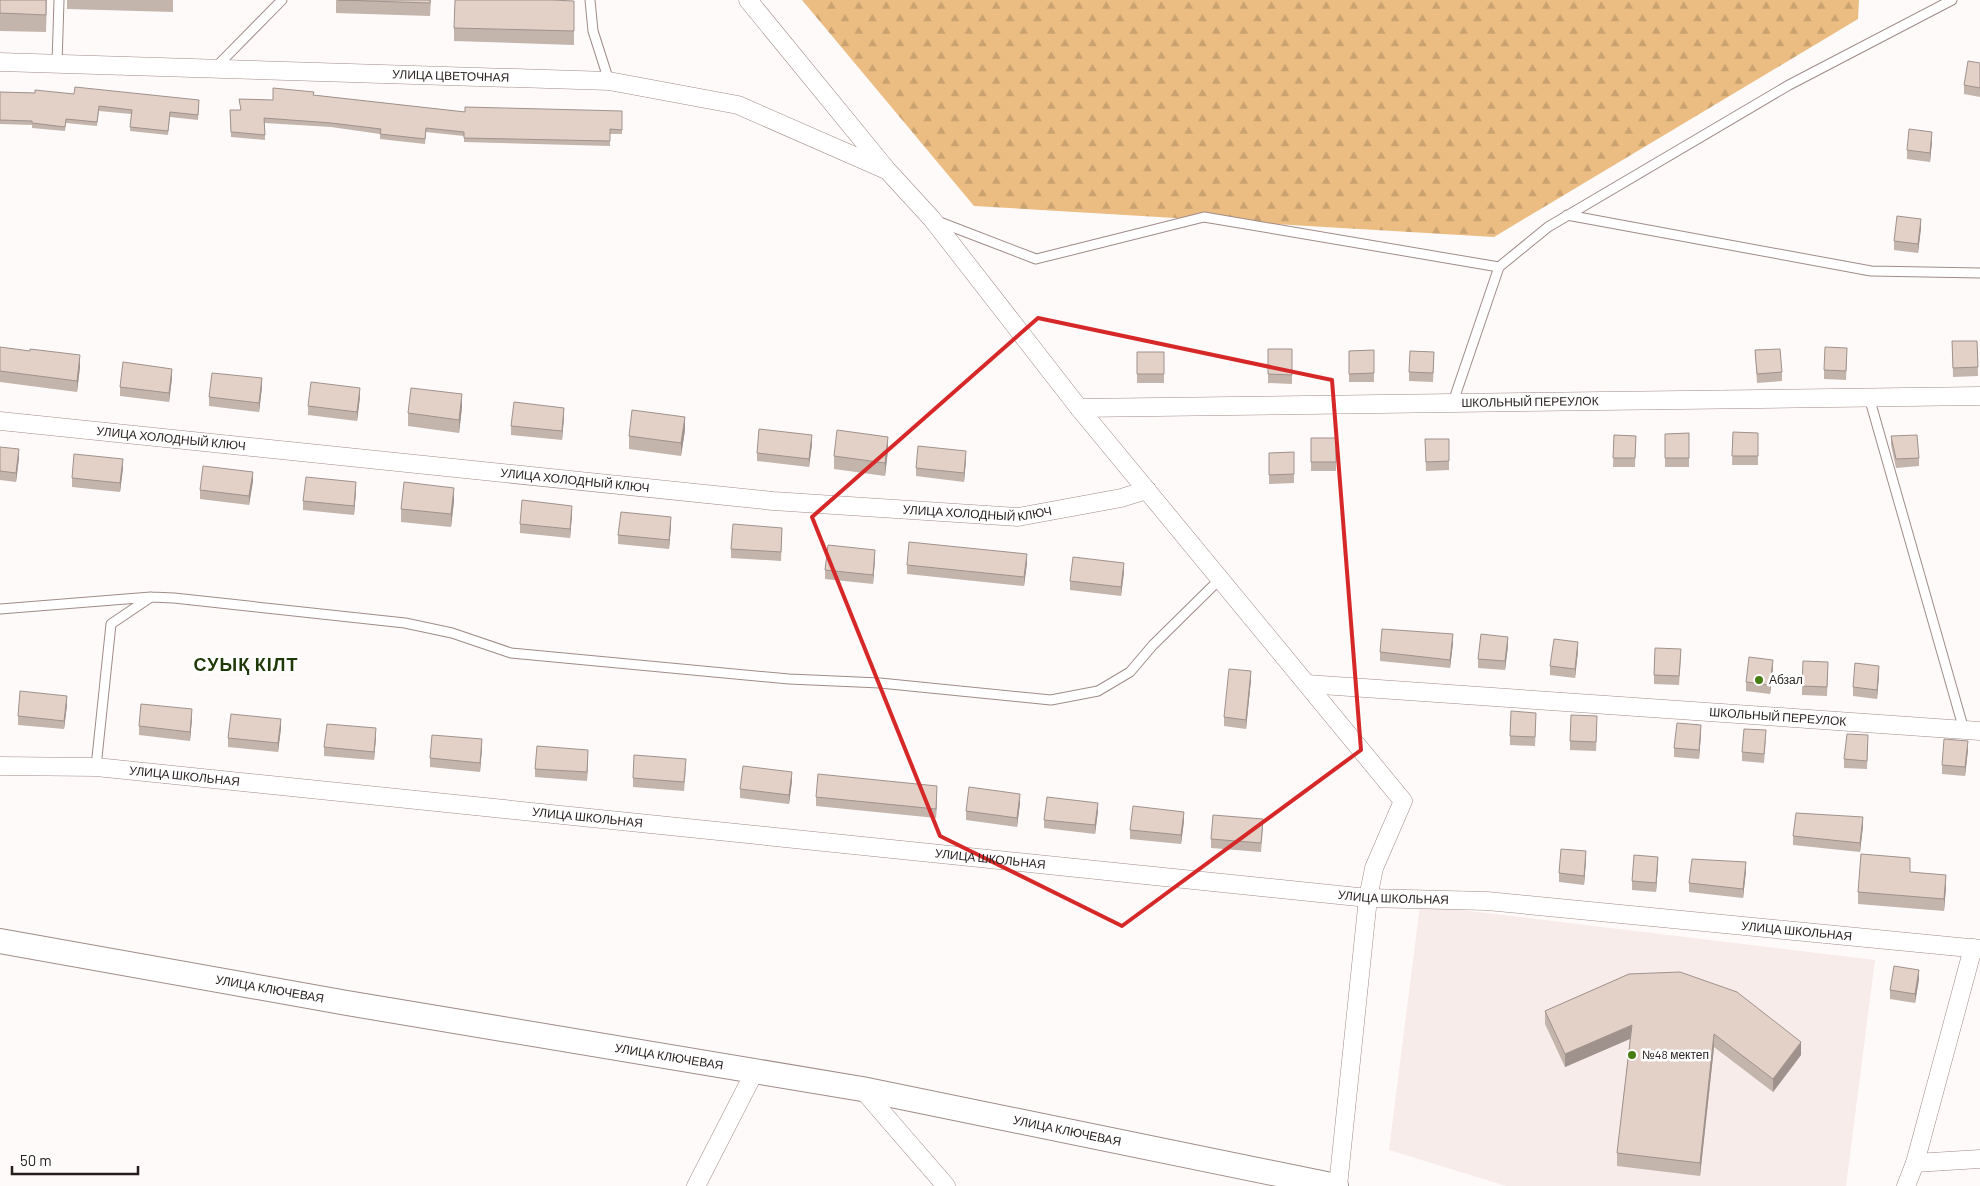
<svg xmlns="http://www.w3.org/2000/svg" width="1980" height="1186" viewBox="0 0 1980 1186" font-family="Barlow,sans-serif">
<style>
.built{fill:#f8ecea}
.forest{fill:url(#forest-firs)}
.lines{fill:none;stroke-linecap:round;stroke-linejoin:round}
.lane-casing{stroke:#9f8c88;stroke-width:11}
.street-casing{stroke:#9f8c88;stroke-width:19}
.secondary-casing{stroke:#9f8c88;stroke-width:26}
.lane{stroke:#fff;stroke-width:9}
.street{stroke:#fff;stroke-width:18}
.secondary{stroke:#fff;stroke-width:24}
.wall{fill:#c3b4ac}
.shaded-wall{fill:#9f928c}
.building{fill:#e3d1c8;stroke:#9f928c}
.marked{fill:none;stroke:#d62828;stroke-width:4;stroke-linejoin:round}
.poi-dot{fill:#487d12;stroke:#fff;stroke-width:2}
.labels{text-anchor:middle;stroke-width:5;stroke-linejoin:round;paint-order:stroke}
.street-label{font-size:12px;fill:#261e1d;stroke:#fff}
.poi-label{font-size:12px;fill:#261e1d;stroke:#fff;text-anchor:start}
.district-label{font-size:18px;font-weight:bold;letter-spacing:1px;fill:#1e3806;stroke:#fff}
</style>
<defs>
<pattern id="forest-firs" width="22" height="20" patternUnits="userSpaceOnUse" patternTransform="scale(1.25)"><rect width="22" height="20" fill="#ecbd82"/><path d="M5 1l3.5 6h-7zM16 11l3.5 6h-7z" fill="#caa270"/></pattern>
</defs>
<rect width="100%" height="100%" fill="#fefaf9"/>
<path class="built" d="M1420,905l455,55 -29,226h-340l-117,-36z"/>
<path class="forest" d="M802,0h1057l-1,19 -364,218 -520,-31z"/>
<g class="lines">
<g class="lane-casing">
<path id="lane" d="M590,0l3,31 16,50
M57,64l2,-64
M215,68l67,-68
M1567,215l304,56 109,2
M937,221l99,38 168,-42 295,50 49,-40 241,-142 163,-85
M1869,397l95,333
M1453,402l46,-135
M0,609l151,-12 23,1 231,25 47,10 59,20 278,26 91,4 171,17 47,-9 32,-19 23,-27 68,-67
M96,767l15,-143 40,-27"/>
</g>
<g class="street-casing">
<g id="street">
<path d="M748,0l139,170 45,49 147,189 324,393 -29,67 -6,30 -30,288"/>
<path id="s1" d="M0,62l609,19 129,24 146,64"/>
<path id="s2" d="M1079,408l901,-12"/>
<path id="s3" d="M0,421l773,80 245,16 103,-19 26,-8"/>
<path id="s4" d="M1307,684l673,47"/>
<path id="s5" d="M0,766l96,1 1272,131 119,3 493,48"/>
<path d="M862,1089l84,97"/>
<path d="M1915,1163l65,-4"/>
<path d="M696,1186l59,-115"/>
<path d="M1906,1186l9,-23 58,-215"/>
</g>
</g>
<g class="secondary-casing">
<g id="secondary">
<path id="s6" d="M0,941l347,62 515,86 474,97"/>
</g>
</g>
<use href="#lane" class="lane"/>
<use href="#street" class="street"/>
<use href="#secondary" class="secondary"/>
</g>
<path class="wall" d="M0,0h47l-1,32 -46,-1z
M67,0h106v12l-106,-3z
M336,0h95l-1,16 -94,-3z
M574,14v31l-120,-4v-13z
M1980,63v34l-16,-3v-9z
M0,92l74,2 125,10 -1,16 -28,-3 -2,18 -38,-4 1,-17 -32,-3 -2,15 -31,-3 -1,8 -33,-3v-3l-32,-1z
M314,95l151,17 157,-1v23h-12v12l-146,-4v-6l-38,-4 -1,12 -45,-5v-5l-49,-7 -66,-4v17l-34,-3 -1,-27h11l-2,-11 34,1z
M1932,141l-2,21 -23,-3v-9z
M1921,228l-3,25 -24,-3v-9z
M1952,341h25l1,35 -25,1z
M0,347l80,20 -3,25 -77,-10z
M1268,349h24v35l-24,-1z
M1374,350v32h-25v-31z
M1755,350l27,22v9l-25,2z
M1137,352h27v31h-27z
M1847,357l-1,23 -22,-1v-9z
M1434,361l-1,21 -24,-1v-9z
M172,378l-3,24 -49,-6v-9z
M262,387l-3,25 -50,-6v-9z
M360,397l-3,24 -49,-6v-9z
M462,407l-3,26 -51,-7v-13z
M564,417l-2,23 -51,-5v-9z
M685,430l-4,26 -52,-7v-13z
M1733,432l25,1v32h-26z
M1689,433v34h-24v-33z
M1614,435l22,1 -1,31h-22z
M1891,436l28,22v8l-23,2 -5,-23z
M1311,438h25v33h-25z
M1425,439h24v31l-23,1z
M812,444l-3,23 -52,-6v-8z
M0,447l19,11 -3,24 -16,-2z
M888,450l-3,26 -51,-7v-13z
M1294,452v31l-25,1v-31z
M966,460l-2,22 -48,-6v-8z
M123,468l-3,24 -48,-5v-9z
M253,481l-4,24 -49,-6v-9z
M356,491l-2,24 -51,-5v-9z
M454,501l-3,26 -50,-5v-13z
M572,515l-2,23 -50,-5v-9z
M671,526l-2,23 -51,-5v-9z
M782,537l-1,24 -50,-3v-9z
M875,559l-2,25 -48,-5v-9z
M1027,563l-3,23 -117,-12v-9z
M1124,572l-3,24 -51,-6v-9z
M1453,643l-3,25 -70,-7v-9z
M1508,646l-3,24 -27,-2v-9z
M1578,651l-3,27 -25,-3v-9z
M1681,658l-2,27 -25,-1v-9z
M1773,668l-3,26 -24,-3v-9z
M1828,671l-1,25 -25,-1v-9z
M1879,675l-2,24 -24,-3v-9z
M1251,680l-5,49 -22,-3v-9z
M67,705l-3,24 -46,-4v-9z
M192,718l-2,23 -51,-6v-9z
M1536,722l-1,24 -25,-1v-9z
M1597,725l-1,26 -26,-1v-9z
M281,728l-3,24 -50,-5v-9z
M1701,734l-2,25 -25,-2v-9z
M376,737l-2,23 -50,-4v-9z
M1766,739l-2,24 -22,-2v-9z
M1868,744l-1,25 -23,-1v-9z
M482,748l-2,24 -50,-5v-9z
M1968,750l-3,26 -23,-2v-9z
M588,759l-1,22 -52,-4v-8z
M686,768l-2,23 -51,-4v-9z
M792,781l-3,23 -49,-6v-9z
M937,795l-1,23 -120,-12v-9z
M1020,803l-3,24 -51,-7v-9z
M1098,811l-3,23 -51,-6v-8z
M1184,821l-3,23 -51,-5v-9z
M1863,826l-3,26 -67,-7v-9z
M1263,828l-2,24 -50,-4v-9z
M1586,860l-2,25 -25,-3v-9z
M1658,865l-2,27 -24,-2v-9z
M1746,871l-3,27 -54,-6v-9z
M1910,872l36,15 -2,24 -86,-7v-12z
M1629,974l172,81 -28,37 -59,-45 -14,129 -83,-10v-13l13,-114 -65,28 -20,-43v-13z
M1919,979l-4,24 -25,-4v-9z"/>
<path class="shaded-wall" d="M1932,132v9l-2,21v-9z
M1921,219v9l-3,25v-9z
M80,355v12l-3,25v-11z
M172,369v9l-3,24v-9z
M262,378v9l-3,25v-9z
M360,388v9l-3,24v-9z
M462,394v13l-3,26v-13z
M564,408v9l-2,23v-9z
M685,417v13l-4,26v-13z
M812,435v9l-3,23v-8z
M888,437v13l-3,26v-13z
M19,449v9l-3,24v-9z
M966,451v9l-2,22v-9z
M123,459v9l-3,24v-9z
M253,472v9l-4,24v-9z
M356,482v9l-2,24v-9z
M454,488v13l-3,26v-13z
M572,506v9l-2,23v-9z
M671,517v9l-2,23v-9z
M875,550v9l-2,25v-9z
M1027,554v9l-3,23v-9z
M1124,563v9l-3,24v-9z
M1453,634v9l-3,25v-8z
M1508,637v9l-3,24v-9z
M1578,642v9l-3,27v-9z
M1773,660v8l-3,26v-9z
M1879,666v9l-2,24v-9z
M1251,671v9l-5,49v-9z
M67,696v9l-3,24v-8z
M192,709v9l-2,23v-9z
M281,719v9l-3,24v-9z
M1701,725v9l-2,25v-9z
M376,728v9l-2,23v-8z
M482,739v9l-2,24v-9z
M1968,741v9l-3,26v-9z
M588,750v9l-1,22v-9z
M792,772v9l-3,23v-9z
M937,786v9l-1,23v-9z
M1020,794v9l-3,24v-9z
M1098,803v8l-3,23v-9z
M1184,812v9l-3,23v-9z
M1863,817v9l-3,26v-9z
M1586,851v9l-2,25v-9z
M1658,857v8l-2,27v-9z
M1746,862v9l-3,27v-9z
M1946,875v12l-2,24v-12z
M1919,970v9l-4,24v-9z
M1632,1025v13l-67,29v-13z
M1714,1034v13l-14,129v-13z
M1801,1042v13l-28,37v-13z"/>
<path class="building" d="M0,0h46v15l-46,-2z
M338,0h92v3z
M455,0h97l22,1v30l-120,-3z
M1968,61l12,2v25l-16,-3z
M75,87l124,13 -1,15 -28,-3 -2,19 -38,-4 2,-17 -33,-4 -2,16 -31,-3 -1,8 -33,-4v-2l-32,-1v-28l35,1v-3l39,4z
M273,88l41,4 -1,3 152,17v-5l157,4v19l-12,-1v12l-146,-3v-6l-38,-4 -1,11 -45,-5 1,-5 -50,-6 -67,-5 1,17 -34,-3 -1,-22h11l-2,-11 34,1z
M1909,129l23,3 -2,21 -23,-3z
M1897,216l24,3 -3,25 -24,-3z
M1952,341h25l1,26 -25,1z
M0,347l30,4v-2l50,6 -3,26 -77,-10z
M1825,347l22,1 -1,23 -22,-1z
M1268,349h24v26l-24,-1z
M1780,349l2,23 -25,2 -2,-24z
M1374,350v23l-25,1v-23z
M1410,351l24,1 -1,21 -24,-1z
M1137,352h27v22h-27z
M123,362l49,7 -3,24 -49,-6z
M212,373l50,5 -3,25 -50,-6z
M311,382l49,6 -3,24 -49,-6z
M411,388l51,6 -3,26 -51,-7z
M514,402l50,6 -2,23 -51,-5z
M632,410l53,7 -4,26 -52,-7z
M759,429l53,6 -3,24 -52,-6z
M837,430l51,7 -3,26 -51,-7z
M1733,432l25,1v23h-26z
M1689,433v25h-24v-24z
M1614,435l22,1 -1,22h-22z
M1917,435l2,23 -23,1 -5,-23z
M1311,438h25v24h-25z
M1425,439h24v22l-23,1z
M918,446l48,5 -2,22 -48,-5z
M0,447l19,2 -3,24 -16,-2z
M1294,452v22l-25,1v-22z
M74,454l49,5 -3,24 -48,-5z
M203,466l50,6 -4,24 -49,-6z
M306,477l50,5 -2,24 -51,-5z
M404,482l50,6 -3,26 -50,-5z
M522,500l50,6 -2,23 -50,-5z
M621,512l50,5 -2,23 -51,-5z
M733,524l49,4 -1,24 -50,-3z
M909,542l118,12 -3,23 -117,-12z
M828,545l47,5 -2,25 -48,-5z
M1073,557l51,6 -3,24 -51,-6z
M1382,629l71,5 -3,26 -70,-8z
M1481,634l27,3 -3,24 -27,-2z
M1554,639l24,3 -3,27 -25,-3z
M1655,648l26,1 -2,27 -25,-1z
M1749,657l24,3 -3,25 -24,-3z
M1803,661l25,1 -1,25 -25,-1z
M1855,663l24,3 -2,24 -24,-3z
M1229,669l22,2 -5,49 -22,-3z
M20,691l47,5 -3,25 -46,-5z
M141,704l51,5 -2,23 -51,-6z
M1511,711l25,2 -1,24 -25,-1z
M231,714l50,5 -3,24 -50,-5z
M1571,715l26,1 -1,26 -26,-1z
M1677,723l24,2 -2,25 -25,-2z
M327,724l49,4 -2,24 -50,-5z
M1744,729l22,1 -2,24 -22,-2z
M1847,734l21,1 -1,26 -23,-2z
M432,735l50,4 -2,24 -50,-5z
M1944,739l24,2 -3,26 -23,-2z
M537,746l51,4 -1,22 -52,-3z
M634,755l52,4 -2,23 -51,-4z
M743,766l49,6 -3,23 -49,-6z
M818,774l119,12 -1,23 -120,-12z
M969,787l51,7 -3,24 -51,-7z
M1047,797l51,6 -3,22 -51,-5z
M1133,806l51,6 -3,23 -51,-5z
M1796,813l67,4 -3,26 -67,-7z
M1213,815l50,4 -2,24 -50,-4z
M1561,849l25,2 -2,25 -25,-3z
M1861,854l49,4v14l36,3 -2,24 -86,-7z
M1634,855l24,2 -2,26 -24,-2z
M1692,859l54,3 -3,27 -54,-6z
M1894,966l25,4 -4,24 -25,-4z
M1680,972l57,20 64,50 -28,37 -59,-45 -14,129 -83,-10 15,-128 -67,29 -20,-43 84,-37z"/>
<path class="marked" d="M1038,318l294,62 29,370 -239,176 -182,-90 -128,-319z"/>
<g class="poi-dot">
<circle cx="1759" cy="680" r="5"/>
<circle cx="1632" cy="1055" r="5"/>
</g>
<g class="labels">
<g class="street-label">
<text dy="4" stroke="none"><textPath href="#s1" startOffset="451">УЛИЦА ЦВЕТОЧНАЯ</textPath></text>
<text dy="4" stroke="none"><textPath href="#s2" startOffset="451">ШКОЛЬНЫЙ ПЕРЕУЛОК</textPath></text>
<text dy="4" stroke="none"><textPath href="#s3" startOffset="172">УЛИЦА ХОЛОДНЫЙ КЛЮЧ</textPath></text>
<text dy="4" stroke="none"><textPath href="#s3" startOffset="578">УЛИЦА ХОЛОДНЫЙ КЛЮЧ</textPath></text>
<text dy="4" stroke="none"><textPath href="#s3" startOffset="982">УЛИЦА ХОЛОДНЫЙ КЛЮЧ</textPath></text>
<text dy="4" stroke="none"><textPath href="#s4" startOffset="472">ШКОЛЬНЫЙ ПЕРЕУЛОК</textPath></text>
<text dy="4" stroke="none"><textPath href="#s5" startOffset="185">УЛИЦА ШКОЛЬНАЯ</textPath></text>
<text dy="4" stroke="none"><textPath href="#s5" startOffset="590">УЛИЦА ШКОЛЬНАЯ</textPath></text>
<text dy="4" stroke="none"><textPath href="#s5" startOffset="995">УЛИЦА ШКОЛЬНАЯ</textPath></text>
<text dy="4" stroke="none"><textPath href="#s5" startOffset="1400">УЛИЦА ШКОЛЬНАЯ</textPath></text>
<text dy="4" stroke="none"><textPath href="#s5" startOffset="1805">УЛИЦА ШКОЛЬНАЯ</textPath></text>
<text dy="4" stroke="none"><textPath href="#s6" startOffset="274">УЛИЦА КЛЮЧЕВАЯ</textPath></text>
<text dy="4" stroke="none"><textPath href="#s6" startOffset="679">УЛИЦА КЛЮЧЕВАЯ</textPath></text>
<text dy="4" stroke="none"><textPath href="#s6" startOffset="1084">УЛИЦА КЛЮЧЕВАЯ</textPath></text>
</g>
<g class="poi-label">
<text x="1769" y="684">Абзал</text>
<text x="1642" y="1059">№48 мектеп</text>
</g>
<g class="district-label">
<text x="246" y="671">СУЫҚ КІЛТ</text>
</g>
</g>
<path d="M12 1166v8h126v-8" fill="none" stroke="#261e1d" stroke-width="2.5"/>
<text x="20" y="1166" font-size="15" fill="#261e1d" stroke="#ffffff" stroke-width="4" paint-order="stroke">50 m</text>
</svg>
